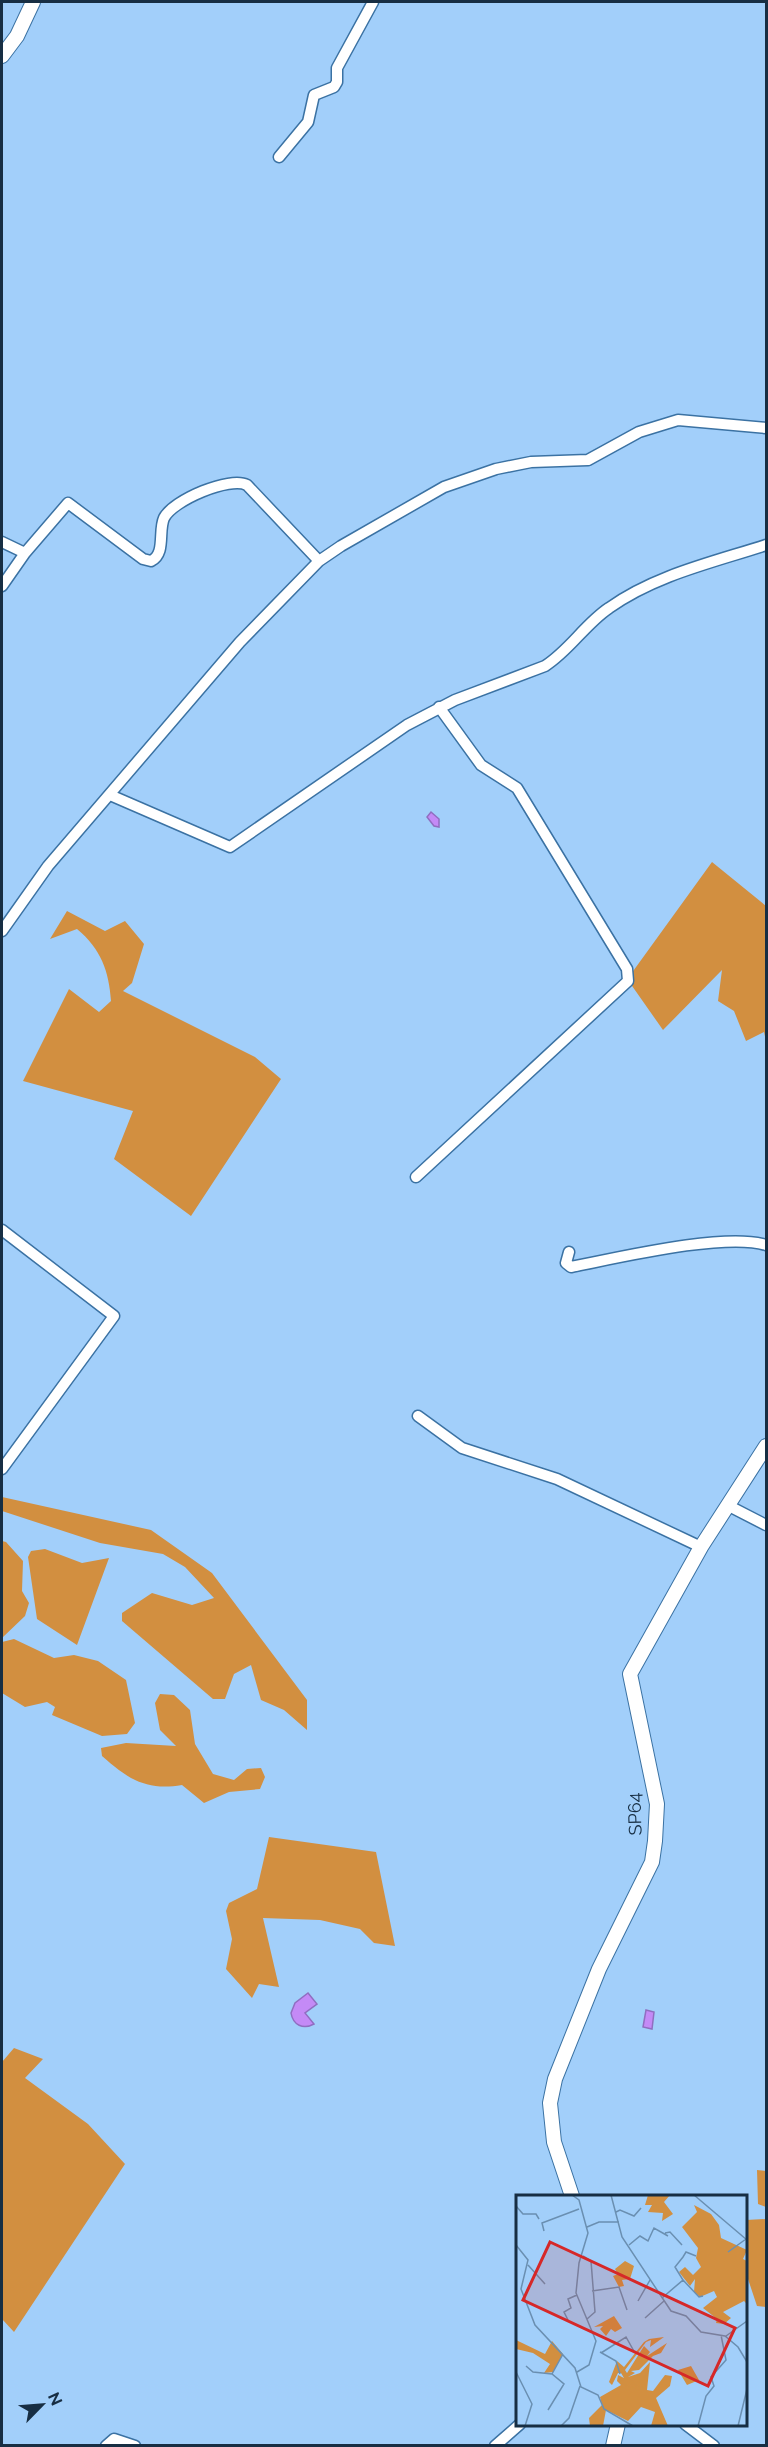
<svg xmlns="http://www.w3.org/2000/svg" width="768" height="2447" viewBox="0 0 768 2447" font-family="Raleway,sans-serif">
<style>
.green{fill:#d28f40}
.water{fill:#c48af6;stroke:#906ec0;stroke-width:1.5}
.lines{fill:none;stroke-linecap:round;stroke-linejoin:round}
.street-casing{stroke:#3b72a3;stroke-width:13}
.secondary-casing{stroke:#3b72a3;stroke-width:16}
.street{stroke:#fff;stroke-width:10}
.secondary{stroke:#fff;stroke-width:14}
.labels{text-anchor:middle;stroke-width:5;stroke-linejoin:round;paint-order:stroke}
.street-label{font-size:18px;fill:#172e43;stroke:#a2cffa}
.inset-road{fill:none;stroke:#6a8fb1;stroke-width:1.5}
.view{fill:#d62828;fill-opacity:0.15;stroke:#d62828;stroke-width:3}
.inset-edge{fill:none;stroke:#172e43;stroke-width:3}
</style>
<rect width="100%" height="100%" fill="#a2cffa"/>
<path class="green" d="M712,862l54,44v135l-2,-9 -18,9 -12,-30 -16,-10 4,-31 -59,60 -33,-47 1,-9z
M67,911l38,20 20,-10 19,23 -12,39 -9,8 132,66 26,22 -90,137 -77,-57 19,-48 -110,-30 46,-92 30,23 12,-11c-2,-30 -10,-52 -34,-72l-27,10z
M2,1497l149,33 61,43 95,127v30l-23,-20 -23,-10 -10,-35 -17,9 -9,25h-12l-91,-78v-8l30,-20 40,12 22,-7 -29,-31 -22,-13 -63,-11 -98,-32z
M2,1541l4,1 17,19 -1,30 7,12 -4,13 -23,22z
M45,1549l37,14 27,-5 -32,87 -40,-26 -9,-62 3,-6z
M14,1639l40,19 20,-3 24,6 28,19 9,43 -8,11 -25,2 -50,-21 3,-8 -8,-5 -22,5 -23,-14v-51z
M160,1694l14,1 16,15 5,34 18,30 21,6 13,-11 14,-1 4,9 -5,12 -31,3 -25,11 -22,-18c-36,6 -54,-6 -80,-29l-1,-8 25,-5 50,3 -16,-16 -5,-27z
M269,1837l107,15 19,94 -21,-3 -14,-14 -40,-9 -57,-2 16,69 -20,-3 -7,14 -26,-29 6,-30 -6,-28 3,-8 28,-14z
M14,2048l29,11 -18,19 63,46 37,40 -111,168 -12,-13v-257z
M757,2170l9,1v36l-8,-3z
M766,2219v88l-9,-1 -11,-33v-53z"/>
<path class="water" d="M431,812l8,7v8l-5,-1 -7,-9z
M308,1993l9,11 -12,9 9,11c-11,6 -21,1 -23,-11l4,-10z
M646,2010l8,2 -2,17 -9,-2z"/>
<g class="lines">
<g class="street-casing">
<path id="street" d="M279,157l29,-35 6,-27 20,-8 3,-5v-14l36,-66
M2,542l23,11
M2,586l23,-33 43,-50 75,56 8,2c15,-7 7,-30 13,-43 9,-18 66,-42 83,-33l72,76
M110,795l120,52 177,-122 48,-25 90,-34c25,-16 40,-42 64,-58 46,-33 105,-46 157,-63
M2,931l46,-65 192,-224 79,-81 22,-15 103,-59 52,-18 35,-7 57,-2 51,-28 39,-12 88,8
M416,1177l212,-196 -1,-12 -110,-181 -36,-23 -42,-58
M2,1230l112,86 -112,153
M569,1252l-3,11 5,4c46,-9 154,-35 195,-22
M418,1416l44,32 95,31 144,68
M729,1506l37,19
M685,2424l29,22
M106,2446l8,-7 21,7
M495,2446l25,-22"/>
</g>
<g class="secondary-casing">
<path id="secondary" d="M2,56l15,-20 16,-34
M572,2196l-18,-54 -4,-39 5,-24 44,-110 53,-107 3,-21 2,-37 -27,-130 71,-127 65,-101
M613,2446l5,-22"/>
</g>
<use href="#street" class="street"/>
<use href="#secondary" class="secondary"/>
</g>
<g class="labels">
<g class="street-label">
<text transform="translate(635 1814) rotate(-92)" y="6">SP64</text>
</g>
</g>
<g transform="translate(516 2195)">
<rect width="231" height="231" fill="#a2cffa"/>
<path d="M132,0h22l-6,7 9,12 -11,7 1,-8 -15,-1 4,-7h-7zM178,10l17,9 8,11 2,13 26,12 -4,9 4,2v43l-3,-3 -21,11 8,6 -7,6 -8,-1 1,-4 -14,-11 14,-11 -3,-6 -14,6 -6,-5 1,-13 -5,7 -11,-14 6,-5 8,8 8,-8 -5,-9 2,-10 -16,-21 15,-15zM109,66l9,5 -4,13 -8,1 2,6 -5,1 -6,-11 5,-2 -3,-5zM98,121l8,12 -7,4 -4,-3 -5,7 -6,-7 3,-3 -9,1zM148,142l-14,10 1,-7 -5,2 -21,28 2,3 17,-27 6,6 -3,4 20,-13 -6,10 -8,3 -14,14 -8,1 4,2 -7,4 12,-4 10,-11 -3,28 6,1 12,-16 7,1 -2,10 -14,12 12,28h-17l4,-14 -14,-5 -13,14 -22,-11 -3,16h-13l-1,-8 13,-13 -2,-8 21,-12 -4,-4 1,-6 6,3 -3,-5h-3l-6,12 -3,-3 8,-21 7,6 20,-25 5,-3zM0,145l29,14 7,-13 11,13 -10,18 -9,1 6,-9 -17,-11 -17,-4zM175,171l8,14 -12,5 -9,-15z" fill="#d28f40"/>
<path class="inset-road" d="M56,0l7,5 9,33 -9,30 -3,30 20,48 -7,24 -12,7M95,0l11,42 49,74 15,5 15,16 24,4 13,11 9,15M178,0l53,45M0,11l7,8h13l3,5M100,17l4,-2 14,6 7,-8M71,32l12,-5h20M28,36l-2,-8 37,-14M149,38l5,-1 12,13M0,50l12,15 -7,29 14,36 40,43 6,19 17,8 6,14 29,17M113,50l11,-9 8,5 6,-13 14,8M212,57l18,-13M67,61l8,5 4,51 -8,7M12,70l17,19M167,85l16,17 4,-1M76,96l27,-4 8,23M146,103l21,-18 -8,-13 8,-10 3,-5 10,4M122,106l12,-21M129,123l19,-17M52,125l-4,-8 7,-4 -3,-9 9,-4M210,141l21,-15M84,157l16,9 4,13M85,158l25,-16 9,16M10,171l7,6 19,2 12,10 -16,26M0,177l16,32 -7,22M36,179l11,-20M45,231l8,-8 11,-32M182,231l8,-30 8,-10 -3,-9 15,-17 -5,-25M222,231l9,-37"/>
<path class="view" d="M34,47l185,86 -27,58 -185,-86z"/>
<rect width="231" height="231" class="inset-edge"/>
</g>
<rect width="768" height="2447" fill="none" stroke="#172e43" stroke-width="6"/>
<g transform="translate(42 2405) rotate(65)" stroke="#a2cffa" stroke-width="4.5" paint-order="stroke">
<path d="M0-4.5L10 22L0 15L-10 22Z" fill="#172e43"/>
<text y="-9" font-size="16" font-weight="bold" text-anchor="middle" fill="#172e43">N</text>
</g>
</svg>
